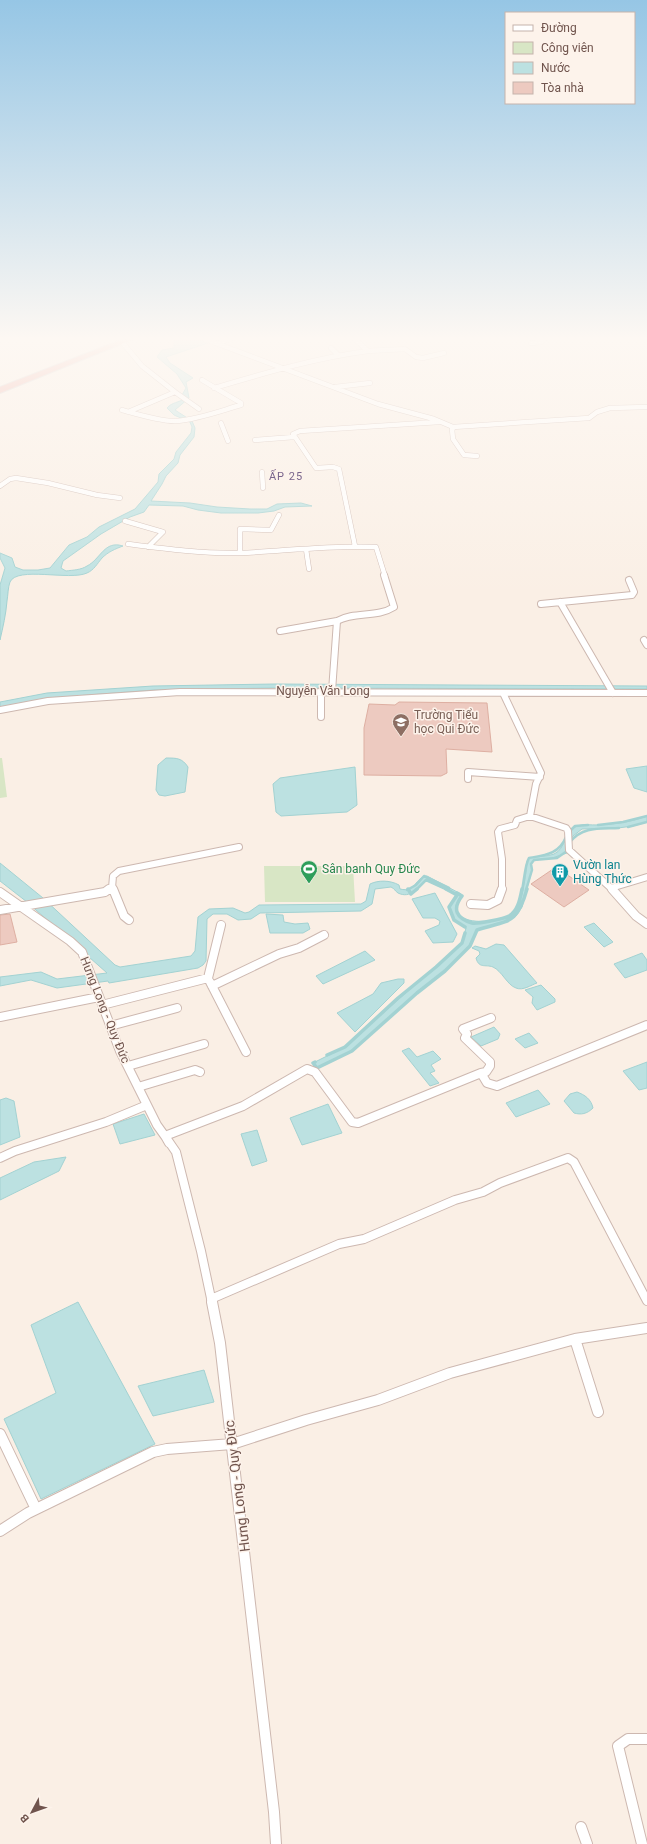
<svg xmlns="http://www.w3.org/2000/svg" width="647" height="1844" viewBox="0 0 647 1844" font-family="Roboto,sans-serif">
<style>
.green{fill:#d8e6c5}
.water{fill:#bce1e1;stroke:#a3d2d2}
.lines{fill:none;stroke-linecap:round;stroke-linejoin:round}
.stream-far1{stroke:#a3d2d2;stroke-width:2.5}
.stream{stroke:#a3d2d2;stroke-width:3.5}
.building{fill:#edcac0;stroke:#deafa2}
.street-far3-casing{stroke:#cdb8b0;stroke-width:5.5}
.street-far2-casing{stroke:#cdb8b0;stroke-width:8}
.street-far1-casing{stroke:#cdb8b0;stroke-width:10}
.street-casing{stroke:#cdb8b0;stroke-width:12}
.highway-casing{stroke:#d7cfcd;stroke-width:2}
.street-far3{stroke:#fff;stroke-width:4.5}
.street-far2{stroke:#fff;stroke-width:6}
.street-far1{stroke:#fff;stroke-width:8}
.street{stroke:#fff;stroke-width:10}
.highway{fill:#eeaaa2;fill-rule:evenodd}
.labels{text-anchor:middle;stroke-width:3;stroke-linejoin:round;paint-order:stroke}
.far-neighbourhood-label{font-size:11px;letter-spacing:1px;fill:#79658c;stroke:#fdf3eb}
.street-label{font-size:12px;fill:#70544d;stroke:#fdf3eb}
.education-label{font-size:12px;fill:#785e54;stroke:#fdf3eb;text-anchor:start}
.culture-label{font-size:12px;fill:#0d838f;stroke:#fdf3eb;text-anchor:start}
.leisure-label{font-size:12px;fill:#27864d;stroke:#fdf3eb;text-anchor:start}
.near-street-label{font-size:14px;fill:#70544d;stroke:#fdf3eb}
</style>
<rect width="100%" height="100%" fill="#faefe5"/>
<path class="green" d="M0,758h2l5,39 -7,1z
M264,866h89l2,36h-90z"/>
<path class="water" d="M183,336l13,1 12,6 -42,14 4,6 23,15 -7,4 3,16 -14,12 17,11 3,7 -1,9 -14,18 -2,8 -12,13 -4,8 -11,17 39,2 27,4 33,2h17l10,-5 24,-1 11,3 -27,1 -11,4 -16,2h-37l-23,-3 -15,-4 -34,-1 -5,7 -14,5 -29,17 -38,27 -2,7 5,3c7,-1 15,-1 21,-5 14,-7 17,-26 36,-20 -8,3 -15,6 -21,12 -5,6 -8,12 -15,15 -17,8 -70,-7 -77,9 -2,5 -2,13 -3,19 -1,13 -4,26 -7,39v-55l5,-17 -5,-10v-5l12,5 3,9 8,3h15l12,-2 19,-23 18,-8 12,-10 36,-18 23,-27 1,-8 15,-15 2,-7 15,-19 1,-6 -2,-5 -16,-7 -7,-7c5,-6 12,-5 18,-10l-3,-3 4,-7 -9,-14 -20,-17 5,-7 12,-2v-8z
M274,684l373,2v3l-374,-1 -119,2 -106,8 -48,9v-5l47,-9 106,-7z
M166,758c11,0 16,0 22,9l-3,25 -20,4 -6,-1 -3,-5 2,-25z
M647,766v26l-13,-4 -8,-19z
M355,767l2,38 -10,7 -66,4 -5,-4 -3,-28 7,-6z
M647,816v6l-14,4 -15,2 -36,1 -9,7 -5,8 -1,9 -15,5 -18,2 -3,4 1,6 -10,37 -6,9 -6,4 -33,10 -7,16 -25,25 -28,22 -65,58 -35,17 -4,-5 32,-16 117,-104 4,-15c-9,-6 -15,-10 -17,-21l8,-10v-2l-31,-15c-7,8 -16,19 -28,13 -3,-2 -3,-4 -7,-6l-16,2 -3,15 -11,7 -101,2 -9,6 -13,1 -11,-6h-14l-6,5 -1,42 -3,4 -5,3 -89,15 -1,-2 -51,7 -26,-8 -31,6v-9l41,-5 16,7 50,-6 -80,-71 -27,-21v-18l43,35 72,67 5,2 71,-11 4,-5 3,-34 11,-8 24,-1 12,5 4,-1 10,-7 102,-1 5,-3 4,-17c8,-4 20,-4 29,1l1,4c16,4 15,-12 27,-13l34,18c-1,6 -7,10 -5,17 7,15 40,11 52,5 4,-2 8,-7 10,-11 4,-5 7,-26 8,-33 1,-6 -1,-9 3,-14 8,-2 18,-1 25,-4 12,-5 10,-23 23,-28 6,-2 14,-1 21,-1 17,-1 33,-3 49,-9z
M435,893l22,41 -4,8 -20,1 -8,-12 14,-6 1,-4 -5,-3h-12l-11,-19z
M266,914l17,1 1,7 11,2 13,-1 2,6 -7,4h-33z
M594,923l19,19 -9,5 -20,-20z
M496,944l8,1 33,38c-6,2 -14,8 -21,5 -9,-3 -14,-17 -23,-21 -8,-3 -14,2 -17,-9l4,-4 -1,-3 -7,-3 3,-2 11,3z
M365,951l10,9 -52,24 -7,-8z
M642,953l5,7v10l-22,8 -11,-14z
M398,979h6v4l-49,49 -18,-19 36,-19 8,-11z
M541,985l14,14v3l-18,8 -5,-7 1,-6 -8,-7z
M494,1027l6,7 -2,5 -17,7 -10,-9z
M529,1033l9,10 -13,5 -10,-9z
M409,1048l8,9 16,-6 8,8 -10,6 4,6 -5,2 9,10 -9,3 -28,-35z
M647,1062v26l-8,2 -16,-19z
M538,1090l12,14 -34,13 -10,-14z
M577,1092c8,3 14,7 16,16 -6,6 -12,7 -19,5l-10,-12 6,-7z
M6,1098l8,3 6,36 -20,8v-45z
M328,1104l14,29 -40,12 -12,-27z
M144,1114l11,21 -35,9 -7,-20z
M257,1130l10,31 -15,5 -11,-32z
M66,1157l-7,14 -59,29v-22l34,-16z
M78,1302l77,142 -114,55 -37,-80 52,-26 -25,-68z
M204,1370l10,32 -61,14 -15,-30z"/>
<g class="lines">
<path class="stream-far1" d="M598,825l25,-3 24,-6
M628,827l19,-5
M570,831l5,-5 13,-1
M570,842c13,-16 30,-13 49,-14
M407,890l9,-5 8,-9 25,12
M416,890l10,-10 22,10
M522,890c2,-8 3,-26 7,-32 17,-3 30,-4 37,-21
M526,890l6,-20 -1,-6 3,-4 23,-2 10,-7"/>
<path class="stream" d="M408,889l3,5 6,-5
M446,889l11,6 -8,12 5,13 11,7
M457,893l5,3c-10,13 -6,22 10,27 5,1 32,-4 37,-7 9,-5 11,-17 13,-27
M327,1055l18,-8 53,-49 38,-31 26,-24 3,-10
M315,1062l-2,1 4,5 35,-17 65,-58 28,-22 25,-25 7,-16c32,-10 40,-5 50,-41"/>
</g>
<path class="building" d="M399,702l88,1 5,49 -46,-3 1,24 -6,3 -77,-1v-47l5,-24 26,1z
M556,867l33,23 -25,17 -33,-23z
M10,914l7,28 -17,3v-30z"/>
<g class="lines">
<g class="street-far3-casing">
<path id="street-far3" d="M197,336l181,68 56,15 19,8 136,-9 8,-6 13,-4 37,-1
M122,342l20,24 33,26 -47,20
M219,343l14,-5
M531,343l10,-1 3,-4 10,-2
M331,348l7,7
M367,351l38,-2 11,8 7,1 21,-5
M335,387l35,-4
M214,388c51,-15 101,-30 154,-37l-16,-15
M175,392l24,17
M122,410c14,4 41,12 55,11 22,-2 43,-10 64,-16v-2l-39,-23
M221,423l7,18
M455,427l-3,2 1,10 11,16 13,1
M255,440l39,-3
M262,472l1,16
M0,486l10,-7 6,-1 32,5 49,12 23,3
M125,521l38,11 -15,15
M128,544c38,5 75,10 113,9 45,-2 90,-8 135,-6l9,29
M355,546l-16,-77 -6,-2 -17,1 -23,-34 7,-3 139,-9
M306,549l3,20
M240,553v-24l31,1 8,-15"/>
</g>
<g class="street-far2-casing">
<path id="street-far2" d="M560,602l53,91
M541,604l91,-9 2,-3 -5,-12
M280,631l57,-10
M644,640l3,5
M321,691v26
M332,691l5,-70c18,-10 40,-3 57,-14l-10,-32
M503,693l38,80 -5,11 -6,32 36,12 2,3 1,19 44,40
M0,710l48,-9 132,-9 467,1
M468,779v-7l72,5
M112,888l1,2
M611,888l36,-11
M108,890l4,-2 1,-12 6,-5 120,-24
M502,890v-31l-4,-27 2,-3 15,-4 2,-5 13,-4"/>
</g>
<g class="street-far1-casing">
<path id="street-far1" d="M113,889l11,27 5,4
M612,889l24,27 11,8
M0,892l70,49 12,11 38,99 37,74 10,14
M471,904l17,1 10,-5 4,-11
M0,910l105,-18 4,-3
M210,982l36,70
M212,986l67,-32 20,-6 25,-13
M102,1005l106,-27 13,-53
M0,1017l99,-20
M110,1026l67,-18
M128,1066l76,-22
M481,1073l5,-1 4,-6v-4l-25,-24 2,-4 -4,-5 28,-11
M138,1087l57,-17 5,2
M165,1136l78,-30 64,-37 8,3 37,50 6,1 123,-50 6,10 10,3 150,-61
M169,1143l-4,-7 11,16 25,99 11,52
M0,1158l15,-7 91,-29 41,-17
M211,1299l128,-55 25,-5 91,-39 28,-8 17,-9 68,-25 6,4 73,139"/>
</g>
<g class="street-casing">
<path id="street" d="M212,1302l8,41 54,469 2,32
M575,1339l23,73
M0,1434l36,75
M0,1531l28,-18 125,-61 14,-3 65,-5 74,-24 72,-20 72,-27 125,-34 72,-11
M581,1827l6,17
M642,1844l-24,-98 10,-7h19"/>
</g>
<g class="highway-casing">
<path id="highway" d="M131,336h10l-141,57v-6z"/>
</g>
<use href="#street-far3" class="street-far3"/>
<use href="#street-far2" class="street-far2"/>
<use href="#street-far1" class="street-far1"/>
<use href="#street" class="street"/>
<use href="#highway" class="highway"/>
</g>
<linearGradient id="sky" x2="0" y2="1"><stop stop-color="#96c6e5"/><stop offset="0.57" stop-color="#fdf8f3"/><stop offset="1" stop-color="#fdf8f3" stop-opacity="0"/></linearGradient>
<rect width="647" height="594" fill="url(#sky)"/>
<defs>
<g id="school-pin" transform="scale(0.9)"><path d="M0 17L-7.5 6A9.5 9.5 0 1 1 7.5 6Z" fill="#8d6e63" stroke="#fdf3eb"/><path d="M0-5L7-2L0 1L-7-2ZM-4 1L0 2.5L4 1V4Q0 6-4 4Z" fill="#fff"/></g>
<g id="stadium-pin" transform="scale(0.9)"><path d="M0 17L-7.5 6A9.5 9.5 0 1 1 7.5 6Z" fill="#2e9e5b" stroke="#fdf3eb"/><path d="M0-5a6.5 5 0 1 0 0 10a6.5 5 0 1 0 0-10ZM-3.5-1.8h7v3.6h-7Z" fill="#fff"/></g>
<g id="building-pin" transform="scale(0.9)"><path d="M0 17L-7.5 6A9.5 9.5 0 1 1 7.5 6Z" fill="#0f9aa8" stroke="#fdf3eb"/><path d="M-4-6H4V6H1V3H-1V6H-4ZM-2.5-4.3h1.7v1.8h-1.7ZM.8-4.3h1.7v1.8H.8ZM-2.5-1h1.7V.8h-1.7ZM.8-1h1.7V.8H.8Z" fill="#fff"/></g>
</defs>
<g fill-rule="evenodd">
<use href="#school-pin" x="401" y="722"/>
<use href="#stadium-pin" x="309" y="869"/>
<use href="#building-pin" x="560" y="872"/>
</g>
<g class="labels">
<g class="far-neighbourhood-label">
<text x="286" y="480">ẤP 25</text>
</g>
<g class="street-label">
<text x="323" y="695">Nguyễn Văn Long</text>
<text transform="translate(105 1010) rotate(68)" y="4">Hưng Long - Quy Đức</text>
</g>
<g class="education-label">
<text x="414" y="719">Trường Tiểu<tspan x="414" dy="14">học Qui Đức</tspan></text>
</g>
<g class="culture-label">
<text x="573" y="869">Vườn lan<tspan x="573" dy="14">Hùng Thức</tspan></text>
</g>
<g class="leisure-label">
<text x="322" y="873">Sân banh Quy Đức</text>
</g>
<g class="near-street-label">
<text transform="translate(237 1486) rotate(-97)" y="5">Hưng Long - Quy Đức</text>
</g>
</g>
<rect x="505" y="12" width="130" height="92" fill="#fdf3eb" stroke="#c5b3ac"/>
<rect x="513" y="25" width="20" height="6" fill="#ffffff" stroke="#c5b3ac"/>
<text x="541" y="32" font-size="12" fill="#70544d">Đường</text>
<rect x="513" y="42" width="20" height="12" fill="#d8e6c5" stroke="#c5b3ac"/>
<text x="541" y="52" font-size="12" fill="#70544d">Công viên</text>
<rect x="513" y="62" width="20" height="12" fill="#bce1e1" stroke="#c5b3ac"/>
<text x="541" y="72" font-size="12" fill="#70544d">Nước</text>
<rect x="513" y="82" width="20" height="12" fill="#edcac0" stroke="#c5b3ac"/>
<text x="541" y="92" font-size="12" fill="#70544d">Tòa nhà</text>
<g transform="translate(32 1812) rotate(229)" stroke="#fdf3eb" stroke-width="3" paint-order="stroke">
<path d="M0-3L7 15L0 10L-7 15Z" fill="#70544d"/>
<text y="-6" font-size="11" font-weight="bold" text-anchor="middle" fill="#70544d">B</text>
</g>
</svg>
